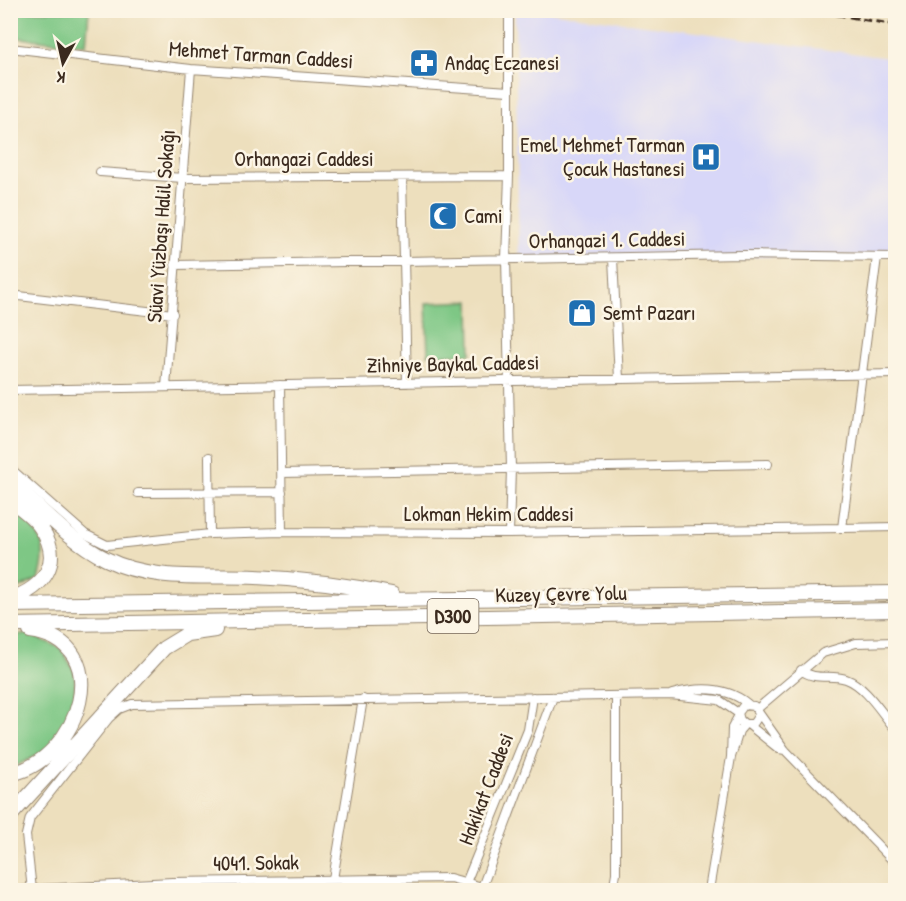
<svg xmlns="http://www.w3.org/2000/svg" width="906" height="901" viewBox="0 0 906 901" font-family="'Patrick Hand',sans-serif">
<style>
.built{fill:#d8d7f8}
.green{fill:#7ec785;stroke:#5c7852;stroke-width:1.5}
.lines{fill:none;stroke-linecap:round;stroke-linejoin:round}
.street-casing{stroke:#94846e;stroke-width:10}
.highway-casing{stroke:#94846e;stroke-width:16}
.street{stroke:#fff;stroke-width:8}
.highway{stroke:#fff;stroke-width:14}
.rail{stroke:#3b2a1e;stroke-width:3;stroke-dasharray:9 4.5;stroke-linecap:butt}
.labels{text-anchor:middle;stroke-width:5;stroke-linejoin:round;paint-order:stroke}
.shield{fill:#fcf5e5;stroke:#75675a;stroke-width:1.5}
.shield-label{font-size:20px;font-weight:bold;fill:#3b2a1e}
.street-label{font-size:21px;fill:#3b2a1e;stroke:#fcf5e5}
.poi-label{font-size:21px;fill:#3b2a1e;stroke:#fcf5e5;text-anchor:start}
</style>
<rect width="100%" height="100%" fill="#fcf5e5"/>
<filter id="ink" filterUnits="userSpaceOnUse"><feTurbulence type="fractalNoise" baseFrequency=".0167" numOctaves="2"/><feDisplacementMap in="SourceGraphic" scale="12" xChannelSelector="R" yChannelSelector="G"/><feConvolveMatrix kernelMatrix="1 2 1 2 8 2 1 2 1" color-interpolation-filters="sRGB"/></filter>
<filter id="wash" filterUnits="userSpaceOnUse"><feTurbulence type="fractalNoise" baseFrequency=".008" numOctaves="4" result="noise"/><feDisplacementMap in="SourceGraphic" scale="24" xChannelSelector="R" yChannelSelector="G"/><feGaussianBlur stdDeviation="1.35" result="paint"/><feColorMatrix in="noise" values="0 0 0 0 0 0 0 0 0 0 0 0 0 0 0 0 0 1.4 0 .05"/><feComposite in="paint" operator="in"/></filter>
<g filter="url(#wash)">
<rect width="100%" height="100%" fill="#eddfbd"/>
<path class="built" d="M515,11h26l354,48v196l-376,5z"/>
<path class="green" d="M10,11h79l-3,34 -75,-8z
M470,301l1,53 -43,1 -2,-52z
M10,504c26,26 41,36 29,75l-29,14z
M28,634l33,14 14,24v33l-25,44 -40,20v-134z"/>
</g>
<g filter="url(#ink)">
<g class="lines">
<g class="street-casing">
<path id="street" d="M10,48l181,21 318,22
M100,172l83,6 326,-2
M402,177l5,206
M613,258l6,121
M175,265l568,-10 153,2
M10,295l163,19
M280,385l2,147
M166,387l25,-318
M10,390l886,-16
M209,457l1,77
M10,468l75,66 22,11 103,-11 72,-2 227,1 333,-5 35,-271
M282,473l486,-9
M138,493l144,-1
M842,528l54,-1
M509,533l2,-64 -5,-210 3,-83v-161
M801,670c13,11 30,4 45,9 20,7 36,35 50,51
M672,694c26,-7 54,-8 76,10
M757,709l66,-56 33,-10 40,-1
M759,715l-6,9h-8l-5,-4 -2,-7 6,-8 10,1 31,44 111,114
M749,725l30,24 6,1
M731,757l8,-26 6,-7
M333,879l30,-180
M19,890l153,-8 278,-4 43,12
M32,890l-6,-55 4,-17 79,-100 10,-9 13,-5 538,-9 49,5 19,13
M463,890l65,-160 5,-33
M481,890l72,-193
M613,890l3,-17v-177
M709,890l22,-133 1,-29 6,-11"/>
</g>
<g class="highway-casing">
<path id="highway" d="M10,481c30,27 60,60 96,78 46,23 100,16 150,18 46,2 91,8 136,17
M10,500c11,8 24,17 31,28 23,34 3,60 -31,71
M10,605l886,-12
M10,625l886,-15
M10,774c70,-14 108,-132 20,-143
M10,816l154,-168 23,-14 28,-4"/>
</g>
<use href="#street" class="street"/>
<use href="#highway" class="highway"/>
<path class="rail" d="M809,10l87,15"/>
</g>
</g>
<defs>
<g id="pharmacy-square" transform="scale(1.5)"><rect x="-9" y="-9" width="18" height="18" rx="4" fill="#1f6fb2" stroke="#fcf5e5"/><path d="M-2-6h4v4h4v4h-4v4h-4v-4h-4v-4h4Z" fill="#fff"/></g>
<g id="hospital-square" transform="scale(1.5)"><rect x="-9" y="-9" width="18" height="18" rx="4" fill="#1f6fb2" stroke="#fcf5e5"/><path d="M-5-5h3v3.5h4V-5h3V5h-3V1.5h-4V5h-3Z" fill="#fff"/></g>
<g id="mosque-square" transform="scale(1.5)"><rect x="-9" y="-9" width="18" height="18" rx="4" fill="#1f6fb2" stroke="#fcf5e5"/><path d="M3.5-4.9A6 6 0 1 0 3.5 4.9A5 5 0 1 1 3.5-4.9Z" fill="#fff"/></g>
<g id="shop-square" transform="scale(1.5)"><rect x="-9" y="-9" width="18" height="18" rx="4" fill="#1f6fb2" stroke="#fcf5e5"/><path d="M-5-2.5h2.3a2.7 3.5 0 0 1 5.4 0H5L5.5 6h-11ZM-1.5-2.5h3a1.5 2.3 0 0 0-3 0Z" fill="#fff"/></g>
</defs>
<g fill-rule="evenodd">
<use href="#pharmacy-square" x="424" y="63"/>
<use href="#hospital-square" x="706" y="157"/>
<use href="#mosque-square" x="443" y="216"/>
<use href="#shop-square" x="582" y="313"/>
</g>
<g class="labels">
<rect class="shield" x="427.5" y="599" width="51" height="34" rx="4.5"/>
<g class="shield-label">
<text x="453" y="623">D300</text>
</g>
<g class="street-label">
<text transform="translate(261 55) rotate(4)" y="7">Mehmet Tarman Caddesi</text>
<text x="304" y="166">Orhangazi Caddesi</text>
<text transform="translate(161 226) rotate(-86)" y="7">Süavi Yüzbaşı Halil Sokağı</text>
<text transform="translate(607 240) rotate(-1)" y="7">Orhangazi 1. Caddesi</text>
<text transform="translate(453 364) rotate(-1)" y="7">Zihniye Baykal Caddesi</text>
<text x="489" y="521">Lokman Hekim Caddesi</text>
<text transform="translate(561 594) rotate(-1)" y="7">Kuzey Çevre Yolu</text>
<text transform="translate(486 789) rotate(-69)" y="7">Hakikat Caddesi</text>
<text transform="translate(256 863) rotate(-1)" y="7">4041. Sokak</text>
</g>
<g class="poi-label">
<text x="445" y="70">Andaç Eczanesi</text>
<text x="685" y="152" text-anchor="end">Emel Mehmet Tarman<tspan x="685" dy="24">Çocuk Hastanesi</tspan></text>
<text x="464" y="223">Cami</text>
<text x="603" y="320">Semt Pazarı</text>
</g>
</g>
<rect width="906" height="901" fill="none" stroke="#fcf5e5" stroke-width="36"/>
<g transform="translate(63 63) rotate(188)" stroke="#fcf5e5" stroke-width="4.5" paint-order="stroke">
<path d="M0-4.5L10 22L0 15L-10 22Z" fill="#3b2a1e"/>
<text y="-9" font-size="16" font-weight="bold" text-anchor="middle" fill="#3b2a1e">K</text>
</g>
</svg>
